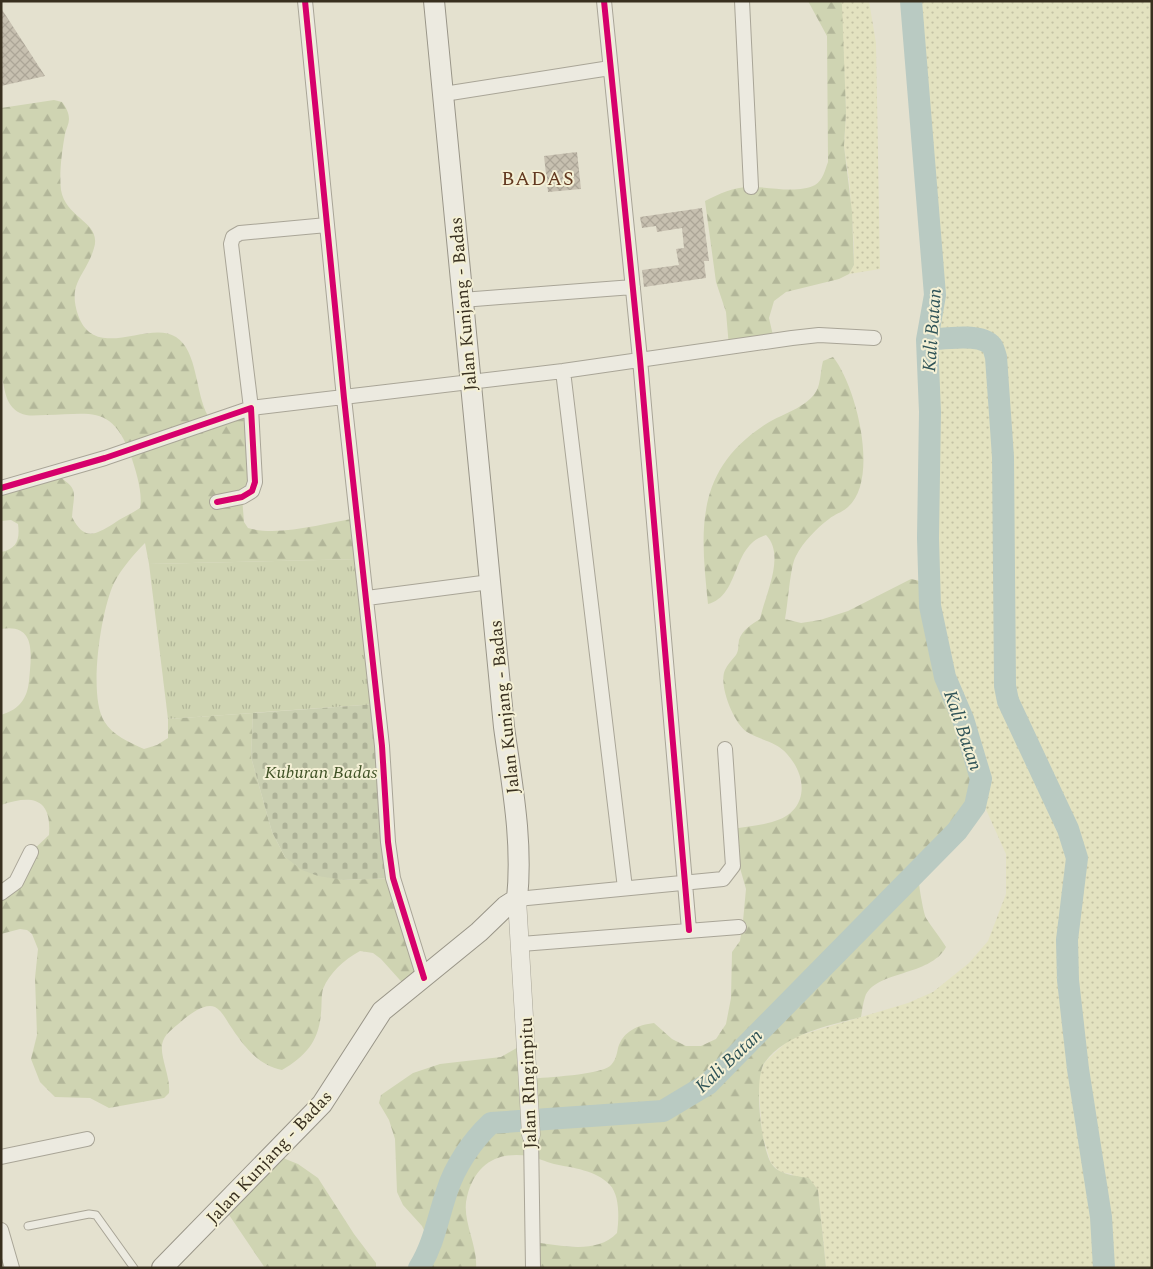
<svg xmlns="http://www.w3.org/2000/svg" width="1153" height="1269" viewBox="0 0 1153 1269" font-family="Spectral,serif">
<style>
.farmland{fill:url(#farmland-dots)}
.grass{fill:url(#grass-tufts)}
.forest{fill:url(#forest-firs)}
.cemetery{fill:url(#cemetery-stones)}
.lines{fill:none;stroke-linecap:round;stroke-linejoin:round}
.river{stroke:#b9cac2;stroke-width:22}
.building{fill:url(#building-cross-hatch)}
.service-casing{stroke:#a9a597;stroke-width:9}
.minor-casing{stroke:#a9a597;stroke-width:16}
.tertiary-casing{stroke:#a9a597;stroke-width:19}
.secondary-casing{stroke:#999588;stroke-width:22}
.service{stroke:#eceae0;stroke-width:7}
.minor{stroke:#eceae0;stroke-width:14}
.tertiary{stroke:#eceae0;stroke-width:18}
.secondary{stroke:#eceae0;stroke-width:20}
.cycleway-casing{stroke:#f4f0d5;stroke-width:9}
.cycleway{stroke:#d6006c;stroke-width:6}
.labels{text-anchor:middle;stroke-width:4;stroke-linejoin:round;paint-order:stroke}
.street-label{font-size:18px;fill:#382f1f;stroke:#f4f0d5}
.park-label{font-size:18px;font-style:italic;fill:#415327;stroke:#f4f0d5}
.water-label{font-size:19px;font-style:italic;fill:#2f5357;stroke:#f4f0d5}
.quarter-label{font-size:20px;letter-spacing:1px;fill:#633920;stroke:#f4f0d5}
</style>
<defs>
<pattern id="farmland-dots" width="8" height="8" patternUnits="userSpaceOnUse" patternTransform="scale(1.25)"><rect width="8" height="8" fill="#e3e2c0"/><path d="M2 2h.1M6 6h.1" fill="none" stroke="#c4c2a5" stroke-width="1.8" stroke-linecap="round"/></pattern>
<pattern id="grass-tufts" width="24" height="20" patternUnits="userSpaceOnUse" patternTransform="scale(1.25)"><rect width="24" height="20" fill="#cfd4b2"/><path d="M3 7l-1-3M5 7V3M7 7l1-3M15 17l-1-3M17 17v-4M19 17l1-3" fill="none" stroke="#b2b699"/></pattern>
<pattern id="forest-firs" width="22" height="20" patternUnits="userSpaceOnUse" patternTransform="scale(1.25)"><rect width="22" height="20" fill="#cfd4b2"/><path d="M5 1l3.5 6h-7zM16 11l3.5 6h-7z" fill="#b2b699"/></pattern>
<pattern id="cemetery-stones" width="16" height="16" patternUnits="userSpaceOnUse" patternTransform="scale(1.25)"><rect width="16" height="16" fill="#cacfb1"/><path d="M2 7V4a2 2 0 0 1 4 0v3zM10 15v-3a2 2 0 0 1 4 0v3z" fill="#aeb298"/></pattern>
<pattern id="building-cross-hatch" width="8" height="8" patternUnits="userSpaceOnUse" patternTransform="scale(1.25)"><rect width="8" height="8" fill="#c7c0b0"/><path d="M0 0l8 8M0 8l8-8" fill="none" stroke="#aca597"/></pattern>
</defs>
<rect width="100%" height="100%" fill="#e4e1cf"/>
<path class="farmland" d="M841,1h28l7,42 4,226 -31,5 5,-9v-20l-5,-66 -5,-33 2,-34z
M911,1h241v1267h-326l-8,-78 -27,-16 -11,-2 -9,-9 -9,-29 -4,-56 7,-16 26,-24 117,-35 25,-11 36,-29 19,-22 18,-47v-40l-27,-60 2,-15 -18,-60 -18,-42 -15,-71 -2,-68 2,-126 -3,-72 7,-39z"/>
<path class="grass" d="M362,559l15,145 -209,15 -19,-155z"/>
<path class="forest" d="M808,1h33l1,4 4,107 -2,34 8,66 2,53 -5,9 -10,5 -53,13 -12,9 -5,17 5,22 -45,7 -3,-35 -10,-30 -11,-81c16,-8 30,-15 48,-14 18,0 44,7 62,-2 8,-5 10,-15 13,-23l-1,-126z
M54,100l8,2c4,5 7,11 7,17 0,5 -3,10 -4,15 -3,17 -6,39 -4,56 5,29 41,32 33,58 -8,28 -27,34 -16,67 17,48 71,4 98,22 22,14 19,56 32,79l43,-8 4,74 -13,15 2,25 4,6c32,9 76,-5 109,-10l5,41 -213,5 -4,-21c-12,12 -23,25 -31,40 -13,27 -26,112 -10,138 9,15 25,21 40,28l13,-4 11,-7v-19l85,-6 -2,44 21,75 13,25 58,23 50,-2 31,100 -16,11 -27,-30 -8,-6 -13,-2c-16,9 -30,21 -37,38 -2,7 -1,17 -2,24 -2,28 -15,43 -39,57 -25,-5 -39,-25 -53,-46 -3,-5 -8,-14 -14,-17 -10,-4 -23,6 -31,12 -6,6 -18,13 -21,22 -5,13 8,35 6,52l-5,5 -55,10 -19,-10 -35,-1 -15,-15 -9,-23 6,-24 -2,-57 3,-29 -6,-15 -5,-4 -7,-1 -19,5v-41l30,-41 18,-17c3,-38 -18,-40 -48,-30v-90c9,-3 17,-7 22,-15 6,-9 6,-20 7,-30 2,-23 2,-46 -29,-41v-77c16,-3 19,-13 17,-28l-7,-4 -10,1v-33l53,-15c26,17 20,17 18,44 12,24 23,18 41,7 8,-6 18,-10 27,-16 3,-15 -4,-37 -9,-52 -19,-51 -38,-42 -85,-41 -9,0 -18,2 -26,-2 -16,-8 -15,-26 -19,-40v-265z
M833,357c23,28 47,122 15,150 -5,5 -13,7 -19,12 -12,9 -26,23 -33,37 -6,10 -8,49 -11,63l16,4 19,-3 28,-9 63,-32 18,4c1,29 7,65 16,94 11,38 48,90 30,130 -11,24 -39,43 -57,61 -1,8 5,44 8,50 6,10 14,19 20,29 -16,30 -71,23 -81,50 -2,6 -3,14 -4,20 -33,9 -74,16 -96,45 -12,16 -4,84 6,101 7,12 26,13 38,15l9,12 8,78h-293v-26c27,3 63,13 84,-9 2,-14 3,-37 -7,-48 -14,-15 -37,-17 -56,-21 -9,-2 -17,-7 -25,-8 -32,-5 -54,8 -62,41 -6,22 11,48 9,71h-57l12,-23 -9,-19 -19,-21 -6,-13 -2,-53 -6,-19 -10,-17 2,-8 32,-22 27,-9 61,-7 26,-15 3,37c16,-2 70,-4 80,-13 5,-4 7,-12 8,-18 5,-17 20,-23 36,-25l18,16 14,7h15l15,-7 10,-15 5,-26 1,-46 8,-11 3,-20 3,-32 -6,-21 -7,-2 -3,-37c14,-2 28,-3 42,-7 36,-9 37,-44 15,-68 -10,-12 -27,-14 -40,-22 -13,-8 -29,-47 -22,-62 2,-5 7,-10 11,-15 3,-5 2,-9 3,-15 3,-10 13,-16 21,-21 5,-24 26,-64 6,-84 -35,10 -25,60 -58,69 -8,-76 -13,-134 58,-180 17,-11 48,-18 53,-40 2,-8 2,-16 4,-23z
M273,1154l25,10 20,14 36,56 22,29v5h-111l-42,-62z"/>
<path class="cemetery" d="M377,704l16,174 -50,2 -25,-4 -16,-6 -17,-13 -13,-25 -21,-75 2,-44z"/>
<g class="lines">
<path class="river" d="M927,340c16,-1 54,-8 65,6 2,3 3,8 4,11l7,100 2,229 3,15 60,128 9,29 -10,82 1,40 10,89 23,148 3,51
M419,1268c15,-24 19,-51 28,-77 8,-25 25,-50 44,-68l172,-12 45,-27 249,-253 18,-25 6,-27 -18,-60 -18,-42 -15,-71 -2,-68 2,-126 -3,-72 8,-45 -24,-294"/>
</g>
<path class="building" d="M1,8l44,68 -44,10z
M577,152l4,37 -33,3 -4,-36z
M702,208l7,53h-5l2,17 -62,9 -2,-17 37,-5 -3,-16 8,-1 -2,-20 -25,4 -1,-6 -14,2 -2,-11z"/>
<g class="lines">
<g class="service-casing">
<path id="service" d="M28,1226l61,-12 7,1 38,53"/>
</g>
<g class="minor-casing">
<path id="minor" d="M305,1l39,397 38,348 6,96 5,36 31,100
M604,1l36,358 49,571
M742,1l9,186
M444,94l166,-26
M327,225l-87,8 -7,4 -2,7 20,164 312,-37 229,-33 27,-3 55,3
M462,300l171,-13
M563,371l62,517
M1,488l104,-30 146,-50 4,74 -3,9 -10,6 -25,5
M367,598l123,-16
M1,893l15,-11 15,-30
M517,899l206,-20 10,-13 -8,-117
M521,944l218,-17
M531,1135l2,133
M1,1157l86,-18
M1,1230l11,38"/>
</g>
<g class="tertiary-casing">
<path id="tertiary" d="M517,899l14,236"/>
</g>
<g class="secondary-casing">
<path id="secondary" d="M162,1268l160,-164 60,-93 97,-79 27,-26 11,-7c6,-58 -5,-114 -13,-172l-70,-726"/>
</g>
<use href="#service" class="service"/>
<use href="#minor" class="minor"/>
<use href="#tertiary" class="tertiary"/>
<use href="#secondary" class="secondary"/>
<g class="cycleway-casing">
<path id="cycleway" d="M305,1l39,397 38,348 6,96 5,36 31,100
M604,1l36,358 49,571
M1,488l104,-30 146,-50 4,74 -3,9 -10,6 -25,5"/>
</g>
<use href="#cycleway" class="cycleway"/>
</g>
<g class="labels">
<g class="street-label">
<text transform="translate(463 304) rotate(-95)" y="6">Jalan Kunjang - Badas</text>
<text transform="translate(504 707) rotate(-96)" y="6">Jalan Kunjang - Badas</text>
<text transform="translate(528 1083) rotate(-92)" y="6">Jalan RInginpitu</text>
<text transform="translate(269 1157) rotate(-47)" y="6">Jalan Kunjang - Badas</text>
</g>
<g class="park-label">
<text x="321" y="778">Kuburan Badas</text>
</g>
<g class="water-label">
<text transform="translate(931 330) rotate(-86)" y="7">Kali Batan</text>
<text transform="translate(964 730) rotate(71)" y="7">Kali Batan</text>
<text transform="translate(728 1060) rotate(-43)" y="7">Kali Batan</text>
</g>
<g class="quarter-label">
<text x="538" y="185">BADAS</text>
</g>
</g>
<rect width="1153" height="1269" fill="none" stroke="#382f1f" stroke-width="5"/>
</svg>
